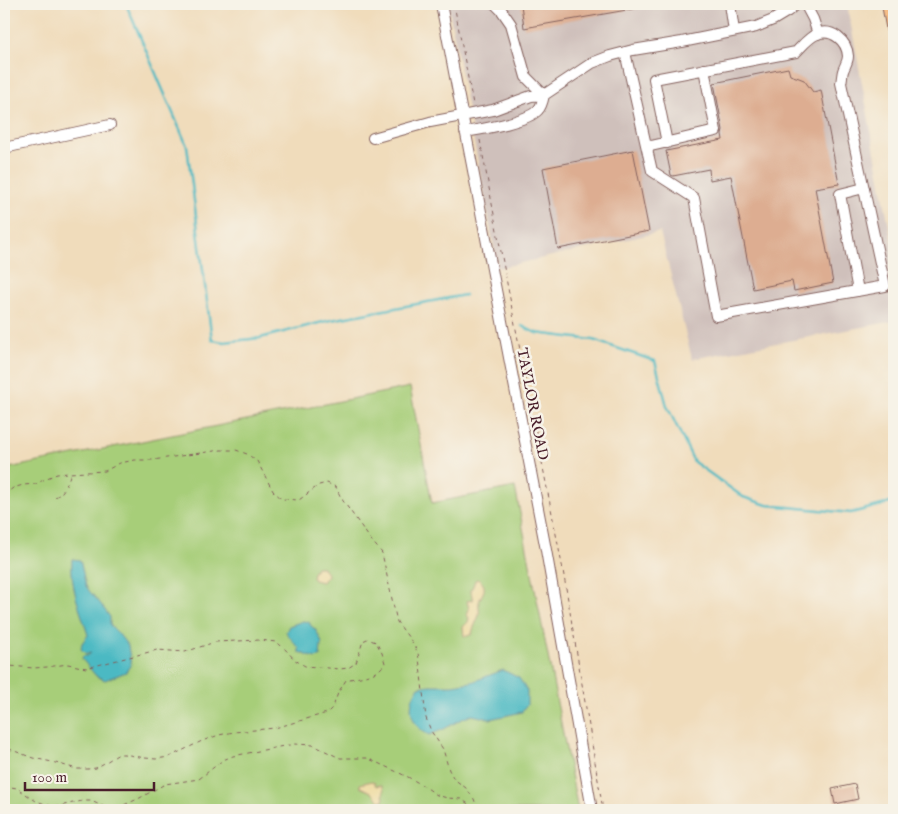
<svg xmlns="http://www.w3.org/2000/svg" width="898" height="814" viewBox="0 0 898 814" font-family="'IM FELL English',serif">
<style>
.industrial{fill:#cfc0bb}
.green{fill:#a7ce79;stroke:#787652}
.sand{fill:#eeda9e;stroke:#9c7c64}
.water{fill:#4bb9c3;stroke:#4a6c77}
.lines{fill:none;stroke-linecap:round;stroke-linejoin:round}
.stream{stroke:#4bb9c3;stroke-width:2.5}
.building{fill:#ddad91}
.minor-casing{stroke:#84615d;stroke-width:12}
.highway-casing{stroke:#84615d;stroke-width:16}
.path{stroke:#84615d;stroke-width:1;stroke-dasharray:4 4;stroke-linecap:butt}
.minor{stroke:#fff;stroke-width:10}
.highway{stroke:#f6be87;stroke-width:14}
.labels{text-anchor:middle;stroke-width:5;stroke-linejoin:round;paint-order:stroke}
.street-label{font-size:15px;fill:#4a1f2b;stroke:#f7f3e8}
</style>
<rect width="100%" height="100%" fill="#f7f3e8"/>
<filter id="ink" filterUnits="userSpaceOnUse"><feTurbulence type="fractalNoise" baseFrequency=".02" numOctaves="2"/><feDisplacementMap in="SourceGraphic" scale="10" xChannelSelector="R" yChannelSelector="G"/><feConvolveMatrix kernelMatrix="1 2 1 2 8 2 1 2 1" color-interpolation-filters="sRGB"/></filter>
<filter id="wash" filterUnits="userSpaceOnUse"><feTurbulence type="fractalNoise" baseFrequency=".0096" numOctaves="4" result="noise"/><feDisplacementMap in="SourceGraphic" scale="20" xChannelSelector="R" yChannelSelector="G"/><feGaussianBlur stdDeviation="1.12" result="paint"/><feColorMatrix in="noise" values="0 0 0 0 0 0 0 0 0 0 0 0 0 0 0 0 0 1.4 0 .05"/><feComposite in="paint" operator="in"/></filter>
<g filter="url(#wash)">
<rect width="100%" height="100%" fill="#f0dcbb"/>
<path class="industrial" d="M448,4h399l47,249v68l-202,38 -32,-127 -162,36z"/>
<path class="green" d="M410,387l22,116 83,-16 63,323h-574v-341z"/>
<path class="sand" d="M316,567h7l2,4 3,4 -1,2 -3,2 -2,3 -8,-2 -2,-3 1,-4z
M479,579c10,10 3,13 0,23 -1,4 1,8 0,13 -2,7 -6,12 -7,19l-4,2h-4l-1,-9 5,-5 1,-4 -2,-3 2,-6 -2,-8 5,-1c1,-3 -1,-6 -1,-9 1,-3 3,-7 4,-11z
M372,781l2,1 2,4 5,-1 2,2c2,4 -1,7 1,11l-1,3h-3l-9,-9 -11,-5v-3z"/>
<path class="water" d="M72,559l8,1 6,26 4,6 10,11 10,14v8l8,8 10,13 3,18 -5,8 -21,8 -9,-4 -14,-17 1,-3h4l4,-3 -5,1 -5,-5 1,-6 6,-8c-8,-26 -18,-47 -16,-76z
M303,621l6,1 2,4 4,3 4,7 3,7 -1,2 -1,12 -5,1 -14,-5 -2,-1v-4l-4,-4 -9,-12 3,-6z
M503,670l16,8 8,13v14l-5,7 -32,7 -18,-4 -8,3 -22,12 -13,5c-20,-10 -23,-32 -10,-48l10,-2h23l20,-3z"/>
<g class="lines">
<path class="stream" d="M126,4l61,142 25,194 12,2 36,-4 71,-18 134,-25
M522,326l14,7 57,7 62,21 12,45 27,56 49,35 24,8 84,8 43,-11"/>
</g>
<g id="blocks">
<path class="building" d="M521,4h122l1,3 -120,21z
M788,68l2,7 9,3 5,2 9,12 8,-2 18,94 -24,4 18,95 -39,8 -2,-10 -39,8 -22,-113 -21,4 -1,-11 -36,7 -2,-1 -5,-24 57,-11 -1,-6 1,-4 -9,-47z
M633,150l16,81 -91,18 -15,-81z
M855,784l3,15 -23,5 -3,-15z"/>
</g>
</g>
<g filter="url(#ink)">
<use href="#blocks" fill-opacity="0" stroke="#84615d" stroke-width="1"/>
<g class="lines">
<g class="minor-casing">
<path id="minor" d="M441,4l105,546 46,260
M495,4l7,7 9,13 15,53 18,18
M730,4l4,27
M805,4l8,15 5,15
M625,52l21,93 5,1 65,-15 -12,-62
M465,132c17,-3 62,-10 73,-22 3,-3 5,-10 6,-15
M373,138l57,-16 63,-12 38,-14 13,-1 48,-32 18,-7 23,-6 49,-8 74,-15 17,-7 15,-9 8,-7
M646,145l6,26 42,27 22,118 169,-30 -44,-203c1,-4 1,-9 2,-12 2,-6 5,-9 5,-15 -1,-15 -16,-28 -31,-22 -8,3 -15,12 -21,18l-142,27 13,64
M4,148l106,-23
M858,291l-18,-97 24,-6"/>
</g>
<g class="highway-casing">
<path id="highway" d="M889,4l5,27"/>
</g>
<path class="path" d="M454,4l19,100
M480,140l25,133 58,297 40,240
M4,495l9,-7 10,-3 13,-1 11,-6 10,-4 12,-1 36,-2 15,-8 15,-3h18l68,-10h15l11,4 10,7 16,30 9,8 17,1 20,-15 8,-2 9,4 5,11 30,42 11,13 15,69 15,20 6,11 2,13 6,52 5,13 12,18 6,21 5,9 12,9 8,11 4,11
M55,497c10,-4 12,-14 16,-24
M4,664l5,2 25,2 13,-1 21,-3 18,4 71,-18 28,2 30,-10 45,-2 16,2 8,6 11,12 10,6 35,3 8,-1 8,-5 7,-22 4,-2 9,3 6,11 3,10c-8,14 -25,13 -39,17l-8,13 -5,14 -6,6 -52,15 -41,4 -15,3 -17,6 -33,16 -13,2 -11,-1 -21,-4h-5l-23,14 -8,1h-11l-25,-7 -19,-4 -29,-11
M4,786l13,2 19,13 19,6 27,-6h9l16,7 12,-1 19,-8 27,-15 34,-5 24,-19 10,-4 61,-12 19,1 27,13h27l41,19 16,9 13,9 10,3 14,1 12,8 3,3"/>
<use href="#minor" class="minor"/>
<use href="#highway" class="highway"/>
</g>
</g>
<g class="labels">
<g class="street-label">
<text transform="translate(533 404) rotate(79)" y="5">TAYLOR ROAD</text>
</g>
</g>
<rect width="898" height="814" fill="none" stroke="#f7f3e8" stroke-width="20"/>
<path d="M25 782v8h129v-8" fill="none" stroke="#4a1f2b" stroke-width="2.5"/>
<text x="32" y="782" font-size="15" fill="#4a1f2b" stroke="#f7f3e8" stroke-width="4" paint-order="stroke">100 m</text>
</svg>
